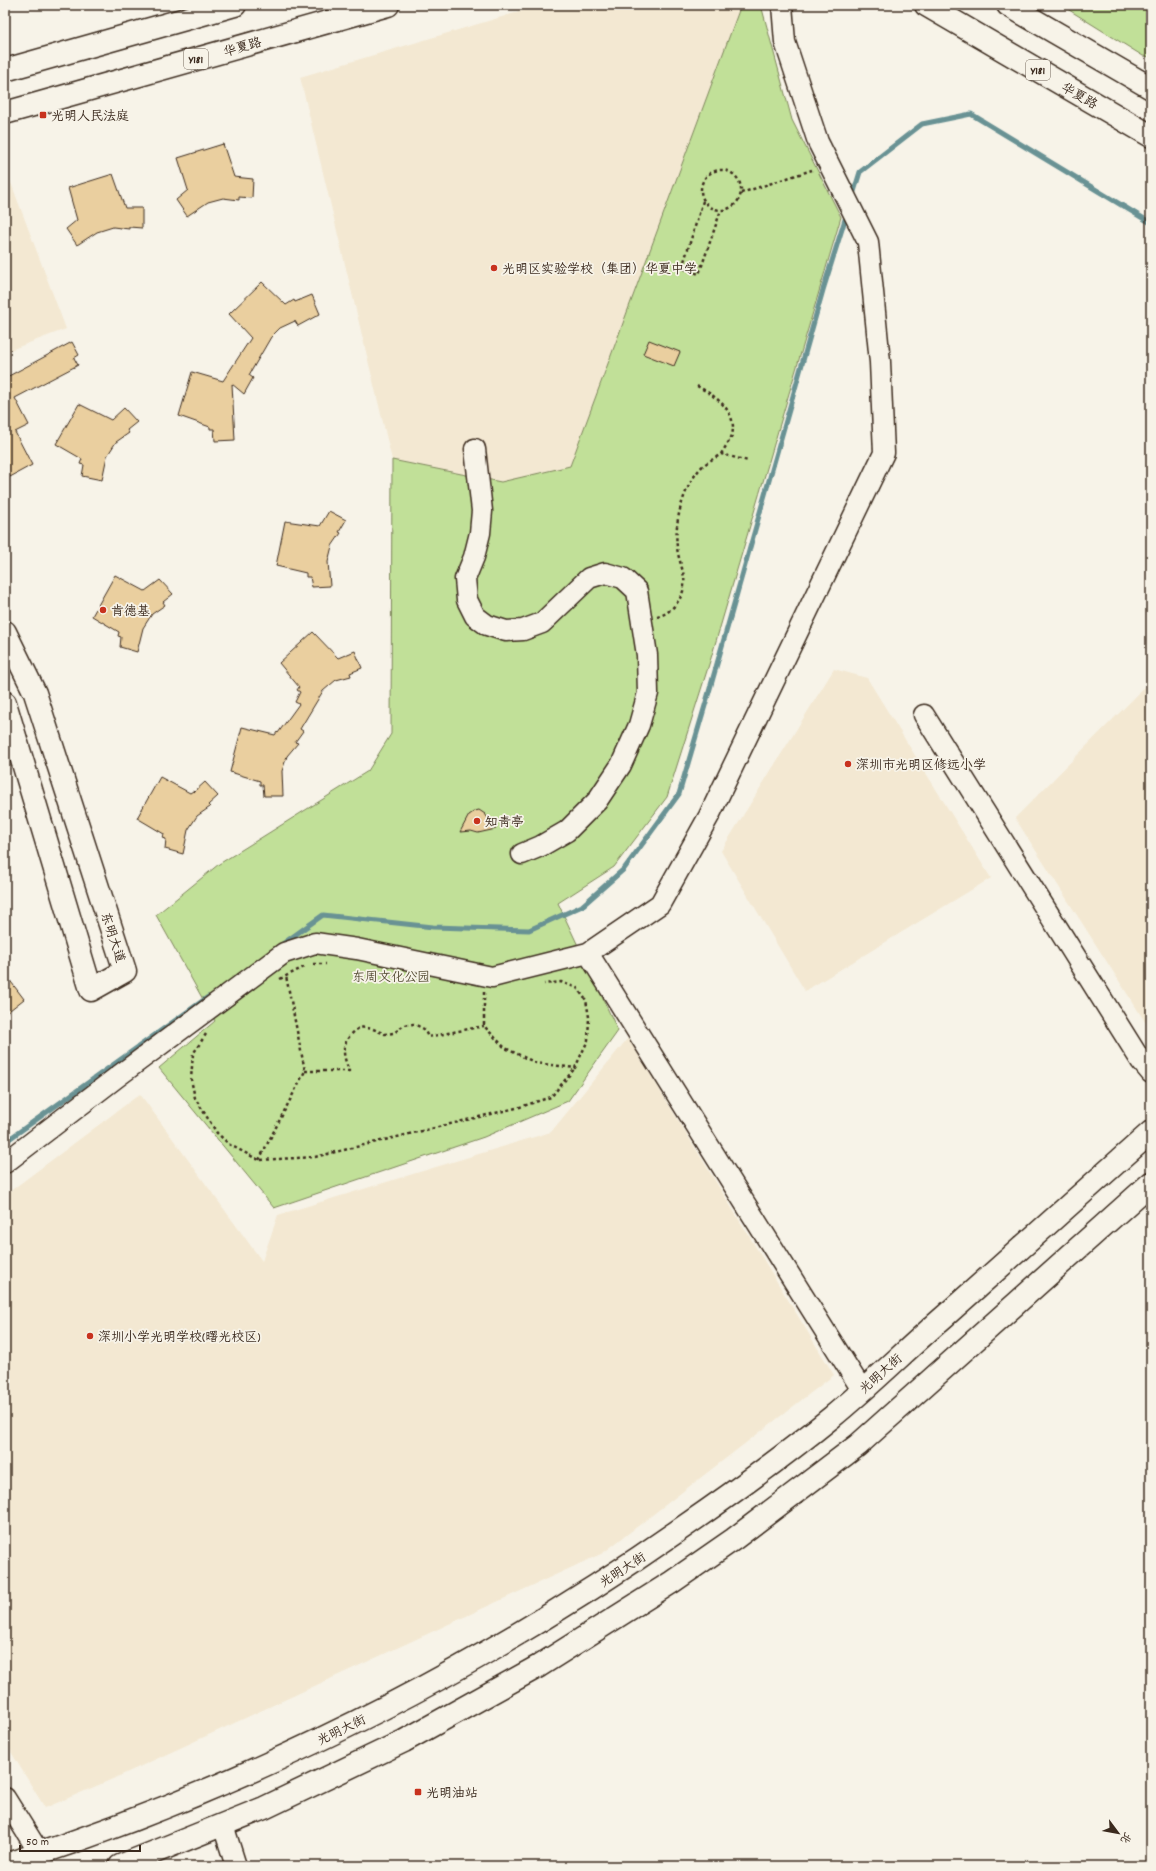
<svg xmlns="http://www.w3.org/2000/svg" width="1156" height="1871" viewBox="0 0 1156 1871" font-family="Dekko,'LXGW WenKai TC',sans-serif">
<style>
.built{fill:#f3e8d2}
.green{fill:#c1e098;stroke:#7e855b}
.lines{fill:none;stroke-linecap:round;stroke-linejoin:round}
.stream{stroke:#699294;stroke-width:5}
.building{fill:#eacf9f;stroke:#3b2a1e}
.minor-casing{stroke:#3b2a1e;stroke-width:23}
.major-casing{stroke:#3b2a1e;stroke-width:25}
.path{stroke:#3b2a1e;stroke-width:2.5;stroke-dasharray:3 3;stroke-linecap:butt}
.minor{stroke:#f7f3e8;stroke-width:20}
.major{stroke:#f7f3e8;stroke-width:22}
.poi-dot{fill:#c8321e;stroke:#f7f3e8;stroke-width:1.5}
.labels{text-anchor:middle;stroke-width:3.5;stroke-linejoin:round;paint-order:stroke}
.shield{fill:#f7f3e8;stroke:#73665b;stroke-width:1}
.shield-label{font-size:12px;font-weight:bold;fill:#3b2a1e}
.street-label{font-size:13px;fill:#3b2a1e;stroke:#f7f3e8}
.poi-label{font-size:13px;fill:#3b2a1e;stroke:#f7f3e8;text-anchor:start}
.park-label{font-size:13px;fill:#564e36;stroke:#f7f3e8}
</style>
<rect width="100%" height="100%" fill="#f7f3e8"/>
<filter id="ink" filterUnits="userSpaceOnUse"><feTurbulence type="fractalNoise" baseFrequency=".025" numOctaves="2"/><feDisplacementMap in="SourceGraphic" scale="8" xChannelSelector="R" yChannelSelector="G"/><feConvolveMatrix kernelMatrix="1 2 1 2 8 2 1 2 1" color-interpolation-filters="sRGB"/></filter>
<g filter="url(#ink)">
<path class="built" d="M542,5h199l-171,461 -69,16 -109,-22 -92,-383z
M5,167l61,162 -61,23z
M834,669l33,9 124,200 -186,113 -84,-140z
M1151,681v350l-136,-213z
M628,1038l206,337 -231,178 -488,225 -70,30 -40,-66v-547l135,-101 122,167 16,-46 273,-83z"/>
<path class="green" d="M741,5h20l31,115 49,97 -130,441 -44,139 -53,70 -56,36 60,128 -50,70 -84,36 -210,71 -115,-140 56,-47 -59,-106 63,-51 149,-93 23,-37 1,-274 109,22 69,-16z
M1061,5h90v52l-8,-1z"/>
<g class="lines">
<path class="stream" d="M852,198l8,-26 62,-48 49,-10 180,109
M281,945l42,-30 110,12 96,3 53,-24 42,-37 55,-75 30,-102 114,-402 24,-77
M5,1142l203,-145"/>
</g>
<path class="building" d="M223,144l11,33 19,2 -1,19 -13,-1v3l-16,-2 -15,4 -21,14 -11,-16 12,-10 -10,-32z
M113,174l12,34h17v20l-13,-1v2l-16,-2 -16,5 -20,13 -11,-16 11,-9 -9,-32z
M262,282l24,23 8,-5 1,2 17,-7 8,19 -22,12 -3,-5 -15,7 -9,9 -22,38 4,3 -9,16 -12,-10 3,56 -20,1 -1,-12h-4v-2l-31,-11 13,-44 31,9 28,-43 -22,-24z
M649,340l31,12 -6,14 -31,-12z
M72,342l7,13 -5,3 4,7 -63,33 14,27 -14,7 17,33 -22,12 -5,-8v-91z
M79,404l32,16 13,-12 13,14 -10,8 2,3 -13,9 -9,14 -5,24 -20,-4 2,-11 -4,-1 2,-5 -26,-15z
M329,511l17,9 -7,12 2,1 -9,13 -4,16 2,24 -18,1 -2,-10h-4v-4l-30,-7 9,-45 35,5z
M115,575l30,16 15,-11 13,14 -10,8 2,3 -13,9 -9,14 -6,24 -17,-5 1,-10 -3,-1 1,-4 -27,-16z
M313,632l25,26 17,-7 7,17 -12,5 1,3 -15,4 -13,11 -23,38 3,2 -8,11 3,1 -11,13 -5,15 1,25h-19l-1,-11h-3v-4l-30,-9 12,-45 33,8 2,-3 1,1 21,-29 -4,-2 5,-10 -3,-2 2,-3 -20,-24z
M160,777l30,16 3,-2 1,1 11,-10 13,14 -10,9 2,2 -13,9 -9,14 -5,24 -18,-5 1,-10 -3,-1 1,-4 -27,-16z
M479,810l6,4 11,15 -18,4 -7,-2 -11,1 9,-17 6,-4z
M5,974l19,25 -19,15z"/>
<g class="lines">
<g class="minor-casing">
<path id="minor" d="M475,449l7,62 -2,22 -6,24 -9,22 2,21 8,16 12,9 19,6 17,-1 19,-7 47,-45 16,-5 18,5 14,13 10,64 1,38 -9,32 -18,40 -24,36 -30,30 -26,15 -19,8
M924,715l217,346 10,12
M588,953l274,437
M5,1163l112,-86 167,-124 31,-10 42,6 135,28 96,-24 72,-49 49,-88 175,-363 -4,-91 -12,-120 -50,-100 -33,-100 -3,-37
M5,1798l35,56
M223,1825l13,41"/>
</g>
<g class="major-casing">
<path id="major" d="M926,5l225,131
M1008,5l143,83
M5,70l230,-65
M5,113l383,-108
M5,632l30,61 90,278 -34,19 -86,-287
M5,1865c241,-78 470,-192 677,-337 51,-35 102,-72 150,-111 39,-32 75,-68 113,-101 69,-62 138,-123 206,-184
M120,1866l144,-58 140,-67 135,-75 133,-84 62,-43 124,-94 293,-262"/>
</g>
<path class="path" d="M701 190a20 20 0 1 1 40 0a20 20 0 1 1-40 0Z
M741,193l71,-23
M703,201l-21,67 17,6 22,-64
M697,386c19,10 43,27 34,52 -3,5 -7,11 -10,16
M657,617c13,-3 26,-18 27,-31 2,-12 -6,-26 -7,-39 -3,-25 6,-58 22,-77 5,-7 15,-11 22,-16l27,7
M313,964h13
M280,979l26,-13
M484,992v34l21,22 31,15 39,5 13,-28 1,-23 -3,-17 -9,-12 -16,-6 -17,2
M206,1034l-13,20 -2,25 4,19 22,35 13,12 29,15 56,-3 205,-50 31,-10 24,-29
M305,1071h44c-8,-21 -8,-30 11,-44l13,2 12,5 9,-1 10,-8 10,-1 10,5 4,8 56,-11
M259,1160l46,-89 -19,-95"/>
<use href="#minor" class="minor"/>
<use href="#major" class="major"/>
</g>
</g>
<g class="poi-dot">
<rect x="39" y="111" width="8" height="8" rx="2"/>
<circle cx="494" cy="268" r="4"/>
<circle cx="103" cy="610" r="4"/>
<circle cx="848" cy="764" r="4"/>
<circle cx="477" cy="821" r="4"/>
<circle cx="90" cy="1336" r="4"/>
<rect x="414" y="1788" width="8" height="8" rx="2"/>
</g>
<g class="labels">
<g class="shield">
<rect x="184" y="49" width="24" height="20" rx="3"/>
<rect x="1026" y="60" width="24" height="20" rx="3"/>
</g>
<g class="shield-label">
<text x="196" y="63">Y181</text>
<text x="1038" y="74">Y181</text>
</g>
<g class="street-label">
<text transform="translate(242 46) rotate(-16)" y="5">华夏路</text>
<text transform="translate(1080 95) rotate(30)" y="5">华夏路</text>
<text transform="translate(114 937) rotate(72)" y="5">东明大道</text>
<text transform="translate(880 1373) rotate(-42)" y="5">光明大街</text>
<text transform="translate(622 1569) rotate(-33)" y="5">光明大街</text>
<text transform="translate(341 1729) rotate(-26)" y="5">光明大街</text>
</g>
<g class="poi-label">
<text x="51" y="120">光明人民法庭</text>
<text x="502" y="273">光明区实验学校（集团）华夏中学</text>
<text x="111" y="615">肯德基</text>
<text x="856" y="769">深圳市光明区修远小学</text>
<text x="485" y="826">知青亭</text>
<text x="98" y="1341">深圳小学光明学校(曙光校区)</text>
<text x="426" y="1797">光明油站</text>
</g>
<g class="park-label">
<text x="391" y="981">东周文化公园</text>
</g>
</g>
<rect width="1156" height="1871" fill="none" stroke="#f7f3e8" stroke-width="20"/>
<rect x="10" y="10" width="1136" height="1851" fill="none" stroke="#3b2a1e" stroke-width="1.5" filter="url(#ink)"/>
<g transform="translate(1118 1833) rotate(122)" stroke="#f7f3e8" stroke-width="3" paint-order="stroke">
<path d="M0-3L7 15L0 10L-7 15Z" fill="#3b2a1e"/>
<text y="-6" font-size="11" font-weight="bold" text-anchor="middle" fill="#3b2a1e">北</text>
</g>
<path d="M20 1845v6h120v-6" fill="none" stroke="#3b2a1e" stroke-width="2"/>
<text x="26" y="1845" font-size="12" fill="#3b2a1e" stroke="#f7f3e8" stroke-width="3" paint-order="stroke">50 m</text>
</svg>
